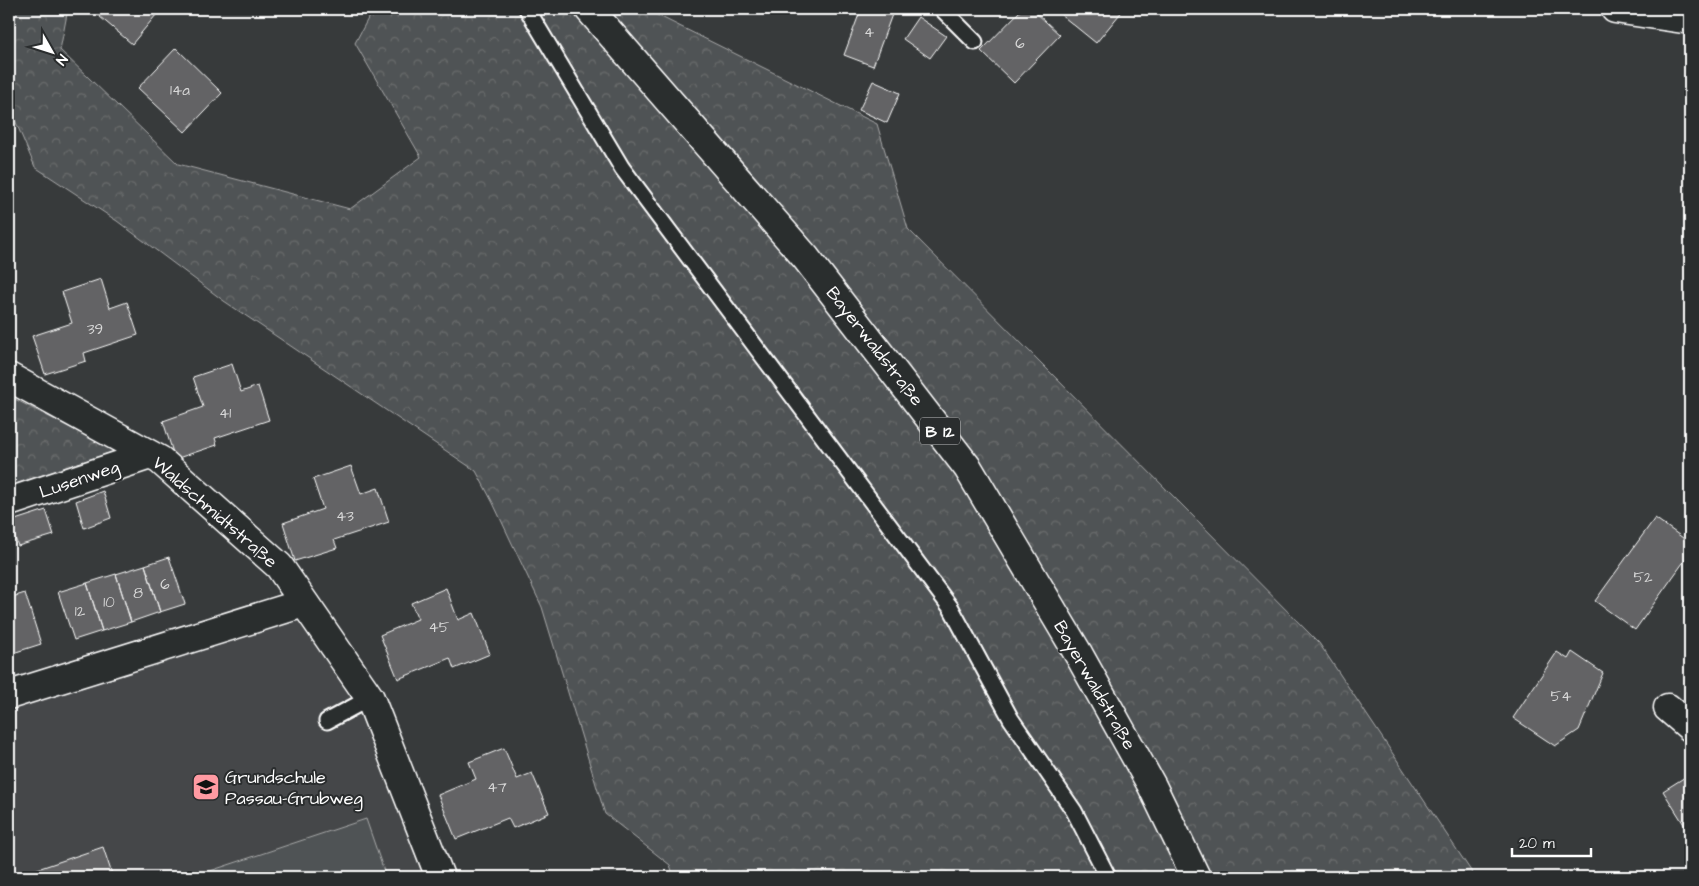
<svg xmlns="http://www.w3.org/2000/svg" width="1699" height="886" viewBox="0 0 1699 886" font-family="'Architects Daughter',sans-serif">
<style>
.built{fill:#444748}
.grass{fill:#505354;stroke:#a8a9aa}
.forest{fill:url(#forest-crowns);stroke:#a8a9aa}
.building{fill:#636465;stroke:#fff}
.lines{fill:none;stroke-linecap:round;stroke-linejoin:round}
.service-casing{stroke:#fff;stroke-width:19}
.minor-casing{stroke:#fff;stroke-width:31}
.primary-casing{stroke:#fff;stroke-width:31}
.service{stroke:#2a2d2e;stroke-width:15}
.minor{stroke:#2a2d2e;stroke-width:28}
.primary{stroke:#2a2d2e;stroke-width:28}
.labels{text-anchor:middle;stroke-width:4;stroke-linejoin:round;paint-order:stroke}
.number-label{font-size:15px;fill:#d8d8d8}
.shield{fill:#2a2d2e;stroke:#bfc0c0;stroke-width:1}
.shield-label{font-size:16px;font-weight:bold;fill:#fff}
.street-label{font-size:18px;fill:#fff;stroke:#2a2d2e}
.poi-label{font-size:18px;fill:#fff;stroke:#2a2d2e;text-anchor:start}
</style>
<defs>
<pattern id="forest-crowns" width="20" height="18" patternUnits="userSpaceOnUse" patternTransform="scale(1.25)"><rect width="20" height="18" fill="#505354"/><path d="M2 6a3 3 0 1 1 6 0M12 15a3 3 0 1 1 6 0" fill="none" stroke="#6a6d6e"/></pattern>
</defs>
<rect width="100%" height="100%" fill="#373a3b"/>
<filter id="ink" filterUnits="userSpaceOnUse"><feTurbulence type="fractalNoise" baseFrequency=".02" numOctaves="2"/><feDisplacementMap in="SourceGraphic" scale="10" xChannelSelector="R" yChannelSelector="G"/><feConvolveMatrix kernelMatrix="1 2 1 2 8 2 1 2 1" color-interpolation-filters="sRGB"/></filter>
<g filter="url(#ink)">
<path class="built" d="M303,604l67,94 68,179h-429v-180z"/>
<path class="grass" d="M366,819l20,58h-194z"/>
<path class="forest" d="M9,9h59l-8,41 118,114 172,45 71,-52 -66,-114 18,-34h272l232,115 31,105 411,414 156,234h-801l-4,-12 -65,-51 -63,-207 -49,-104 -17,-32 -252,-170 -107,-80 -82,-54 -26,-61z
M9,396l106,55 -106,35z"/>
<path class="building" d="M95,9h66l-29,35 -39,-33z
M861,9h33l-21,57 -29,-11z
M1022,9h10l28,26 -46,48 -33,-32z
M1054,9h70l-28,34z
M918,17l28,19 -16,22 -27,-19z
M176,48l46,45 -37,39 -47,-44z
M873,81l27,12 -13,30 -28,-13z
M101,279l9,29 17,-6 11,33 -54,18 2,8 -41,13 -13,-38 40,-13 -10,-31z
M232,364l9,28 17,-6 11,34 -54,18 2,7 -42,14 -12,-38 40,-14 -10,-30z
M351,466l10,28 17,-6 11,34 -55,18 3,8 -42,13 -12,-38 40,-14 -10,-30z
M103,491l8,27 -27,10 -8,-27z
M46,510l8,25 -36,11 -9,-24z
M1655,518l35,25v10l-55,77 -40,-29z
M169,557l16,47 -25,8 -15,-47z
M145,565l15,47 -29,10 -15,-48z
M116,574l15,48 -29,9 -15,-48z
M87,583l15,48 -28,9 -16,-48z
M446,588l12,32 16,-7 16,41 -36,15 -4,-11 -52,21 -18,-44 38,-16 -7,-16z
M25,593l16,51 -28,9 -4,-12v-43z
M1557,652l11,7 4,-7 31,21 -24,57 -24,16 -42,-28z
M504,748l13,31 15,-6 17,40 -36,15 -5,-10 -52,21 -18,-44 38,-16 -7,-17z
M1690,774v60l-27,-43z
M103,847l10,30h-99z"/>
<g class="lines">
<g class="service-casing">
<path id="service" d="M527,9l95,159 329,440 60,111 63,92 34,66
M942,9l33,33
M327,721l43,-23"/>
</g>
<g class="minor-casing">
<path id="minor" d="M1615,9l75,11
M9,377l151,83 119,106 91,132 70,179
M9,502l141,-47
M9,695l295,-92
M1668,708l22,19"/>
</g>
<g class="primary-casing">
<path id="primary" d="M589,9l217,249 162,210 111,187 73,131 44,91"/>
</g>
<use href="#service" class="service"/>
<use href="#minor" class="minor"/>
<use href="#primary" class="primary"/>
</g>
</g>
<defs>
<g id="school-square" transform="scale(1.4375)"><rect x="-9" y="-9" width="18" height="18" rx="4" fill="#ff9aa2" stroke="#2a2d2e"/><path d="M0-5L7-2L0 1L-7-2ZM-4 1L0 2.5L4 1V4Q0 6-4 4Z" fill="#111"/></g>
</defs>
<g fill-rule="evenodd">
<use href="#school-square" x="206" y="787"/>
</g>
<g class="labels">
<g class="number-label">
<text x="869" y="37">4</text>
<text x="1020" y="48">6</text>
<text x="180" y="95">14a</text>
<text x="95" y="334">39</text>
<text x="225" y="418">41</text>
<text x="345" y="521">43</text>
<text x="1643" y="582">52</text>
<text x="165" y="589">6</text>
<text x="138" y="598">8</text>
<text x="109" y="607">10</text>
<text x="80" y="616">12</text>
<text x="439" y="632">45</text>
<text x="1561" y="701">54</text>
<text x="497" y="792">47</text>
</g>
<rect class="shield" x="920" y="417.5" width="40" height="27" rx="4"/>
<g class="shield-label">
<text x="940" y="437">B 12</text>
</g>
<g class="street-label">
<text transform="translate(875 346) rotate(52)" y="6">Bayerwaldstraße</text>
<text transform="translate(79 479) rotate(-19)" y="6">Lusenweg</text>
<text transform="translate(215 512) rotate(41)" y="6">Waldschmidtstraße</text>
<text transform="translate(1095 685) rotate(60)" y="6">Bayerwaldstraße</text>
</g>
<g class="poi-label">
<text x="225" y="783">Grundschule<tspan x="225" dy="21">Passau-Grubweg</tspan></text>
</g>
</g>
<rect width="1699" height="886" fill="none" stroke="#2a2d2e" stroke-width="30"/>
<rect x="15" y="15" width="1669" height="856" fill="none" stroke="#fff" stroke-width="2" filter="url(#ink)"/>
<g transform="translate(52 52) rotate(129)" stroke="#2a2d2e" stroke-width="4" paint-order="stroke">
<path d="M0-4L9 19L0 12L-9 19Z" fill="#ffffff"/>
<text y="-8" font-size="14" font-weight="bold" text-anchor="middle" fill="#ffffff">N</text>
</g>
<path d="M1512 848v8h79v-8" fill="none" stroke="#ffffff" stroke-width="2.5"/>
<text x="1519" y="848" font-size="15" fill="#ffffff" stroke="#2a2d2e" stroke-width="4" paint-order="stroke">20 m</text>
</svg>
